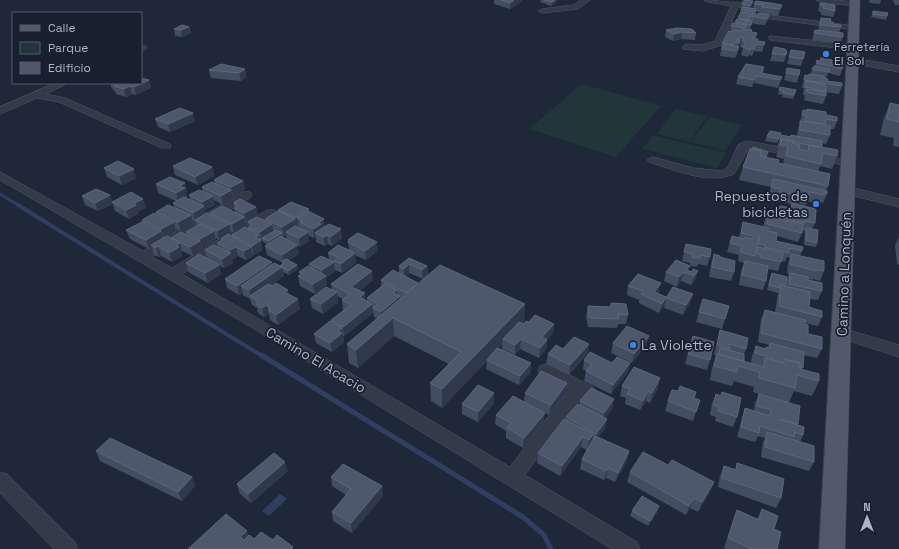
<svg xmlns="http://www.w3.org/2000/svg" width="899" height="549" viewBox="0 0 899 549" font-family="'Space Grotesk',sans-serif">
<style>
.green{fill:#21353a}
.water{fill:#303f5f}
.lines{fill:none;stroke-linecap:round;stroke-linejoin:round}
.stream-far2{stroke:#303f5f;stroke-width:3}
.stream-far1{stroke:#303f5f;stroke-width:4}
.stream{stroke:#303f5f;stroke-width:5}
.minor-casing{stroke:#505767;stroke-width:1}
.major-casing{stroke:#3c4353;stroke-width:1}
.minor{fill:#333a49;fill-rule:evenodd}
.major{fill:#51596a;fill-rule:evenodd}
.wall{fill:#434d61;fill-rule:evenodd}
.shaded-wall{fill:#30394c}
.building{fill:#4e586c;stroke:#5d667a}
.shop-dot{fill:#3f7fe0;stroke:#181f2e;stroke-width:1.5}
.labels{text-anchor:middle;stroke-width:3.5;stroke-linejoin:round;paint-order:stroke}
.far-poi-label{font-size:12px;fill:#adb4c6;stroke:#181f2e;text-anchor:start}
.poi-label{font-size:14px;fill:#adb4c6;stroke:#181f2e;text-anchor:end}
.street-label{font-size:14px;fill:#adb4c6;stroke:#181f2e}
</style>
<rect width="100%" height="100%" fill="#1f2839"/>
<path class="green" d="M582,84l79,22 -45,51 -87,-28z
M676,109l31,7 -17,26 -33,-8z
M710,117l32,8 -17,26 -34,-9z
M653,135l73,18 -9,15 -75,-19z"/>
<path class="water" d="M280,494l7,5 -18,17 -7,-5z"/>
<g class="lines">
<path class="stream-far2" d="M0,194l20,12"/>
<path class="stream-far1" d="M18,205l244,151"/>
<path class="stream" d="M261,355l262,162 21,18 7,14"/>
<g class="minor-casing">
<path id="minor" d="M581,0h9l-12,9 -36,4 -4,-2 4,-2 31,-4z
M704,0c13,0 25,3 38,3l1,-3h8l-3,7h-10l-16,38 -19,6 -20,-2 -1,-2 4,-3 16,1 13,-4 16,-35 -23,-4z
M816,0c11,0 35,0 43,4l-4,2 -35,-4z
M753,13l102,13 4,2 -4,2 -99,-13 -4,-2z
M770,36l87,9 1,2 -4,3 -84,-10 -1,-2z
M141,46h5l1,2 -6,4z
M853,58l46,8v6l-49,-9 -1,-2 1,-2z
M55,83h13l-22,11 19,4 105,46 1,2 -1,2h-8l-103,-46 -22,-4 -37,16v-7z
M747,141l49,9 6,3 -6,3 -47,-8 -15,26c-26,11 -59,-4 -85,-12l-2,-2 6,-3 40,11 29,3 6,-4 10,-22z
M817,154l35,7 2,2 -2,2 -4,1 -35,-7 -2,-2z
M0,172l143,79 99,-59h8l2,3 -2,3 -98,59 20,11 95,-58h8l2,3 -2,3 -93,58 328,193 59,-78 -29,-15 -2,-4 2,-4 6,-2 6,2 41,21 2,4 -2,4 -6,2 -4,-1 -58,79 112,67 3,7h-28l-371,-228 -241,-141z
M846,186l53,13v8l-57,-14 -2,-3 2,-3z
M842,328l57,17v12l-62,-20 -3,-4 3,-4z
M0,472l7,2 68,68 3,7h-24l-54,-56z"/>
</g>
<g class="major-casing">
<path id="major" d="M850,0h10l-15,549h-26z"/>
</g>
<use href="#minor" class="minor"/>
<use href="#major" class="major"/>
</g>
<path class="wall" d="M494,0h28v1l-12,8 -16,-5z
M541,0h16v2l-6,4 -11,-4z
M869,0h12l-1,4 -10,-1z
M889,0h10v5h-4l-2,-5z
M753,1l-2,7 2,1 1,-5 28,1 -4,11 -18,-3 1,-4 -1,3 -5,-1v3h1l-1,7 -2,3 -1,-1 -2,7 2,2 5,1 -2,5 2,3 8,1 -3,10 -8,-1 -2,5 -3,-1 -1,2 -7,-2 2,-7 -3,-1 1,-3 -2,2 -2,8 -2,4 -15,-2 2,-13 8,-12 1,-5 4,-2 2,-5h1l2,-4 2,-11z
M820,3l15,8 -2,6 -12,-2v-3l-3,-1z
M873,11l14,5 -1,4 -15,-3z
M769,15l-2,7 -2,3 -11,-1 2,-7z
M821,18l20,9 -2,6 4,4 -3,7 -28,-4 3,-10h3l1,-5z
M189,27l2,6 -9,4 -7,-1 -1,-7z
M666,30l30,3 -1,7 -14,-1 -8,2 -8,-4z
M791,50l12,9 -2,7 -14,-2z
M787,52l-3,10 -14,-1 2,-7z
M816,63l16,1 10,5 -2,7 -12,-3 -2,5 1,3 15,5 -3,8 -14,-2 1,4 -3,8 -16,-3 -3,-1 1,-5h-2l1,-7h-2l3,-13 3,1 3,-2 1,-5 3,-3z
M764,67l-1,6 19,4 -4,11 -24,-5 -2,4 -16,-3 2,-7z
M787,68l12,7 -2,8 -13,-3z
M245,69l1,8 -5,4 -30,-3 -2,-8z
M149,80l2,8 -15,7 -4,-1 -6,3 -10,-3 -1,-3 -3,-2 -2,-6h31z
M780,87l16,3 -3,9 -11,-2 1,-2 -5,-1z
M890,103l9,2v42l-6,-1 1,-8 -14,-3 4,-17z
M807,109l19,6 11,6 -3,8h-4v6l-4,9 -4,-1 -1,4 16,9 -5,13 -12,-3 -2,6 10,14 -2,5 1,3 -4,9 -2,-1 -1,2 -13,-3 -1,4 -9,-2 -1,1 19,19 -3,6 5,14 -1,4 -12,-2 1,-14 -3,-1v3l-4,9 -21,-6 -1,5 26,10 -2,5 24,15 -4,10 -7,-2v1l-5,-1v1l14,11 -4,9 -8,-1 -1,8 13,10 -4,9 -13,-3v1l3,10 14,15 -5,9 -14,-3 -1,14 17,12 -7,15 -18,-5 -5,11 9,22v1l5,10 -3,7 14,20 -5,9 -48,-14 2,-15 2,-4 -7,-2 -3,6 -18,-5 5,-19 3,-10 9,3 1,-8 4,-9 -6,-2 1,-5 -20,-6 -2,5 -22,-6 2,-12 4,-13h-2l6,-25 26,19 -2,5v7l18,5 -11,-3 1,-7 4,-10 10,3v-2h2l1,-2 -11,-3 3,-23 4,-9 10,3 3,-20 -11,-3 3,-12 2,-5 14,13v-4l3,-8 -2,-1 1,-10 2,-5 -3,-1 -2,5 -4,-1 -3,10 -11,-2 -1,12 -3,9 -24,-5 2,-14 3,-8 -6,-2 1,-6 -12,-3 5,-16 7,2 4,-16 20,5 3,-11 11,2 3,-12 10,2 2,-4 -15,-3v-3l-9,-2 3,-9 -32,-7 4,-13 23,-10 12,6 5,1 1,-5 -8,-2 3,-9h-2l1,-4 3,-9 10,2v-2l6,1 1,-7 5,-19 4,1z
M155,119l40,2 -25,11 -12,-5z
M767,136l13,1 -3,6 -12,-2z
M173,166l39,1 2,9 -16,9 -23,-10z
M104,168l32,10 -14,7 -15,-8z
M214,180l29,1 2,8 -12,7h-1l1,3 -10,6 -9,-5 1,5 -10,5 1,4 4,1v-2l25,-1 -1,-4h1l-1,-6 22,5 2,8 -12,7h-1l1,4 -12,7 -3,-2v2l-3,1 5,3 -1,-2 17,-6 -1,-1 1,-1 -1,-5 17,-1v-2l13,-8v-1l31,2 16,14 17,12 -10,8 -4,-2 -3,2 -9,-4v-5l-2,1 -6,-3 1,6 -9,6 -3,-2 2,9 -10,6 8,5 1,4 -9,6 -6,-3 1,4 -13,9 17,9 12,15 -22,16 -8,-5 -1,-6 -5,3 -6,-4 -1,-5 -5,-3 -2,-6 -7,-4v-2l-4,2 -12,-7 -2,-9 47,-15 8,2 3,-3 -16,-8 -2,-9 2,-2 -4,-2 -1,-2 -1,1 1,9 -8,5 -1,-1v2l-7,4 -8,-4 -6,4 1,3 -9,5 -5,-3 2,9 -13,9 -20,-11 -2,-9 21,-4 -2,-9 13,-3 -1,-4 4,-2v-2l-2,1 -3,-2v2l-14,8v2l-9,6 -11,-5v1l-1,1 1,3 -10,6 -11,-6 -2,1 -5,-2 -2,-8 -3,2 -19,-10 -4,-9 16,-8v-2l14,-6v-2l18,-4 -1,-5 3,-2 -18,-8 -2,-9 29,-1 2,8 -1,1 1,5 -1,1 4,2 -1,-5 14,-3 -1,-5 13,-4zM192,220l3,2 2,4 -11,6 1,3 -16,3 1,1 -5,-3 9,-5v-2l5,2 12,-7zM286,235l1,5 -4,-2v-2h1z
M110,195l3,9 -15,7 -13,-6 -3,-9z
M143,199l3,9 -7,3v2l-10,6 -14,-8 -3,-9z
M899,237v28l-2,-1 -2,-19z
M348,242l30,9 -12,9 -11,-5 1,8 -14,10 -7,-3v1l-9,7 1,7 -12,9 -15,-8 -2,-10 2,-1 -1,-3 11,-4 -1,-4 20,-5 -1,-6 21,-3z
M686,244l24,13 -3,9 -9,-2 -1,3 -7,-1v-3l-8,-2z
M714,254l6,3 14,15 -3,9 -22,-4 2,-13z
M409,258l18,8 1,9 -5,4 -14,-6 -3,3 12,8 107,20 -1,18 -2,1 2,1 5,-2 25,2 -1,9 -6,7 -1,9 -7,9 -19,-9 -5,6 -13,-6v-5l-3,4 32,15 -1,10 -11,12 -33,-16 1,-8 -45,47 -11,-7 -1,-18 19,-19 -55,-28 -36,32 -9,-5 -2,-19 30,-25 -3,-2 -1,-7v3l-29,23h-1l1,6 -12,10 -16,-9 -2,-9 17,-12v-2l13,-10h-1l-1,-10 1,-1 -6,-3 1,6 -15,12 -11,-6 -2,-9 22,-9 -1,-6 42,-4 -14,11 6,2v7l2,1v-3l14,-11v-7l18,-7v-7z
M690,266l-2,4 4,2 6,-1 -3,9 -4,5 -10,-4 -4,6 -13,-6 2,-9z
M628,286l31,6 -1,1 8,4 -2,9 -5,7 -20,-10v-3l-12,-5z
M666,298l24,5 -7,12 -19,-7z
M703,299l22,20 -3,10 -26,-7z
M611,303l17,12 -2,9h-8l-1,4 -29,-1 -2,-11 2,-10 22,1z
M649,336l-3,9 -14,18 -21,-10 2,-10z
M693,336l17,24 -3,10 -22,-6z
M563,349l25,4 -19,22 -23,-11 2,-10z
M584,360l28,3h18l-2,9 -17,22 -27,-13 2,-10 -3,-2z
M567,383l-1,9 -17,23 -4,-2 -2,9 -20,26 -17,-10v-7l-11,-7 1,-9 28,-14 1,-8z
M622,386l36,2 -8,15 -4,-2 -6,9 -15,-6 1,-6 -6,-2z
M722,392l15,25 -4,10 -18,-6 1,-4 -6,-2 2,-11 4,-10 4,2z
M494,393v10l-16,19 -16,-8v-10z
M694,398l6,2 -7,21 -28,-10 3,-10z
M580,401l32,8 -7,9v11l-7,8 31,14 -2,10 -12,21 -9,-4 -2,2 -24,-11 2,-10 5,-9 -6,-3 -21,29 -23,-13 1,-10 28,-33v-3l14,-12z
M96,451l96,26 3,9 -13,15 -82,-40z
M737,463l44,35 -5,10 -58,-21 2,-11 4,-10 11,4z
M288,471l-37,32 -11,-9 -3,-10z
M630,472l80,20 -12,20 -8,-4 -4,7 -59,-33z
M331,477l51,9 1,10 -31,37 -19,-12 -1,-9 14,-17 -14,-9z
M762,509l12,20 3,20h-50l-3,-1 9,-28 4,-10 20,9z
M632,511h26l-10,15 -18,-10z"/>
<path class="shaded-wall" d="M514,0h8v1l-12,8v-6z
M555,0h2v2l-6,4 1,-4z
M753,1l-1,7 -3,4 1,-6z
M769,15l-2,7 -2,3 2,-6z
M189,27l2,6 -9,4 -1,-7z
M682,32l-1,7 -8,2 1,-7z
M743,36l-2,8 -2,2 -2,4 3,-11z
M245,69l1,8 -5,4 -2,-8z
M757,76l-3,7 -2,4 2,-7z
M149,80l2,8 -15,7 -2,-8z
M130,86l2,8 -6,3 -2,-8z
M193,113l2,8 -25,11 -2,-8z
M212,167l2,9 -16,9 -3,-8z
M134,169l2,9 -14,7 -3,-9z
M243,181l2,8 -12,7 -2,-9z
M185,183l2,8 -1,1 1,5 -9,5 -2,-9 3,-7z
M231,190l2,9 -10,6 -2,-9z
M110,195l3,9 -15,7 -3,-8z
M213,196l2,9 -10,5 1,5 -11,5v2l-2,-9 11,-6 -2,-5z
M143,199l3,9 -7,3v2l-10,6 -3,-9 8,-7z
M256,207l2,8 -12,7 -2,-9z
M309,209l1,9 -7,2 -6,-2 2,8 -2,1 -2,-9z
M191,215l2,9 -12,7 -3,-9z
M244,217l2,9 -12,7 -2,-9z
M295,219l2,9 -11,4v3l-2,1 -2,-9z
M324,219l1,9 -10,5 1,4 -2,1 -1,-9 5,-6z
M174,222l2,9 -12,7 -3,-9z
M229,224l2,9 -12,7 -2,-9z
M272,224l2,9 -12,5v3l-2,-9z
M341,229l1,9 -10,8 -2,-9z
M161,231l3,9 -13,5 1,2 -3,2 -3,-9z
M214,231l2,9 -14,8 -2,-9z
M308,232l1,9 -9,6 -1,-9z
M282,233l1,5 -13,8 -1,-5z
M259,235l3,15 -8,5 -2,-9 3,-9z
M327,235l1,9 -3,2 -1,-9z
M200,241l2,9 -9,6 -3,-9z
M377,242l1,9 -12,9 -1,-9z
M180,243l2,9 -1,1 1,3 -10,6 -3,-9 7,-8z
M297,245l2,9 -14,9 -2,-1 -1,-7z
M158,246l3,10 -2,1 -3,-9z
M236,247l2,9 -6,4 -2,-10z
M251,247l2,9 -7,4 -2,-9z
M231,253l2,10 -9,5 -2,-9z
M355,253l1,10 -14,10 -1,-9z
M272,262l1,9 -32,15 2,7 -4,2 -2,-9z
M334,262l1,9 -9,7 1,7 -12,9 -2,-10 10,-7 -1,-7z
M409,264v9l-5,5v-9z
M219,265l2,9 -13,9 -3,-10z
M297,265l1,4 -9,6 -1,-4z
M427,266l1,9 -5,4 -1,-9z
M282,267l2,9 -31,22 -2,-1 -2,-7z
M372,271l1,9 -21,16 -1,-9z
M698,271l-3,9 -4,5 3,-9z
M684,272l-3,9 -4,6 2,-10z
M418,283l1,9 -13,10v-9z
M661,283l-2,9 -6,8 1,-8z
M288,290l1,9 -18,9 -4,-2 2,8 -5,3 -2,-9z
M397,290v9l3,-3 1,10 -19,15 -1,-9 12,-19z
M337,292l1,10 -15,12 -2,-10z
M365,293l1,10 -6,-6z
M693,294l-3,9 -7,12 3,-10z
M666,297l-2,9 -5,7 3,-9z
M298,299l2,10 -22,16 -2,-10z
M372,304l1,9 -29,23 -1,-9z
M525,304l-1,18 -18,19 -3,-2 -1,5 -14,16h-1v1l-45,47v-19z
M393,318l1,18 -36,32 -2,-18z
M554,324l-1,9 -6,7 -1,9 -7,9 1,-10 2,-11z
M342,328l2,14 -12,10 -2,-9 8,-12z
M649,336l-3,9 -14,18 2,-9z
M521,339l-1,10 -5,6v-10z
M589,344l-1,9 -19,22 1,-10z
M531,363l-1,10 -11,12 1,-9z
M630,363l-2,9 -17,22 2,-9z
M660,378l-2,10 -8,15 2,-10z
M567,383l-1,9 -17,23 2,-10z
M648,391l-2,10 -6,9 3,-9z
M494,393v10l-16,19v-10z
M614,399l-2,10 -10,13 2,-9z
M545,413l-2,9 -20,26 1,-10z
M607,419l-2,10 -11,14 2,-9z
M593,434l-1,10 -5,6 2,-10z
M583,437l-2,10 -21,29 2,-10z
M629,451l-2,10 -12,21 3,-9z
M285,462l3,9 -37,32 -3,-9z
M608,468l-2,10 -2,2 2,-9z
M192,477l3,9 -13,15 -4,-9z
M714,482l-4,10 -12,20 4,-10z
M382,486l1,10 -31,37 -1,-10z
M694,498l-4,10 -4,7 3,-9z
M659,506l-1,5 -10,15 2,-5z
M247,531l3,9 -7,7 -3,-10z"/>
<path class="building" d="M501,0h13l-4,3z
M544,0h11l-3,2z
M745,0l8,1 -3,5 -8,-2z
M756,1l7,1 -1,3 -8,-1z
M764,2l18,3 -2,4 -18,-2z
M820,3l15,2v6l-12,-3v-3h-3z
M742,7l14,2 -1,3 -14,-2z
M873,11l15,2 -1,3 -14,-2z
M741,12l15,2 -1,3 -5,-1 -1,4 -11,-2z
M759,13l10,2 -2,4 -11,-2z
M821,18l10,1 -1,3h3v2l8,1v2l-21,-2z
M737,19l15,2 -1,4 -16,-3z
M733,23l14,2 -2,3 -14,-2z
M182,25l7,2 -8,3 -7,-1z
M677,28l15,1 4,4 -14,-1 -8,2 -8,-4z
M743,29l9,1 -1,2 6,1 -2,4 -3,1 6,1 -1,2 8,1 -1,3 -9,-1 -1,5 -3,-1 -1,2 -7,-3 3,-5 -4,-2 1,-4 -3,3h-4v1h4l-1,3 -4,-1 -1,3 -12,-2 7,-12 4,1 1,-2 8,1z
M815,30l28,3v4l-29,-4z
M724,44l15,3 -2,4 -15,-2z
M774,47l11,2 2,3 -1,3 -14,-1z
M791,50l14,2 -2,7 -14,-2z
M821,58l11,2v4l11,2 -1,3 -26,-6 1,-3 3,1z
M221,64l24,5 -6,4 -30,-3z
M746,64l18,3 -3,6 21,4 -2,3 -23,-4 -3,4 -16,-3z
M814,66l16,3 -1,3 -17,-3z
M787,68l13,2 -1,5 -13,-2z
M809,74l14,2v2l5,1 -1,2 15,2v3l-38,-6 1,-5 4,1z
M141,78l8,2 -15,7 -4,-1 -6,3 -10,-3 4,-2 -5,-1h28z
M806,81l20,4v6l-21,-4z
M780,87l16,3 -2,5 -11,-2 1,-2 -5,-1z
M807,89l19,3v4l-16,-3 -3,-1z
M890,103l9,2v17l-12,-3z
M180,108l13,5 -25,11 -13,-5z
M807,109l19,3v3l11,2v4l-11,-2 -1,6 5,1v9l-30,-5v-9l23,3 -19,-3 3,-5 -5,-1 1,-5 4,1z
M770,131l11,2 -3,6 -11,-3z
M781,135l10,2v-2l31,6v6h-3l-10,-2 -17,-3 1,-1 -11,-2 -1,1h-1z
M782,139l11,2 -1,2 8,2 -1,4 9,2 1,-6 29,5 -1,6 -14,-3 -2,11 -35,-8 2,-10 -8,-1z
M753,147l15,5 -2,5 -6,-1 1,-5 -9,-2z
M750,149l11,2 -1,5 19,4 -1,3 52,11 -2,12 -85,-19z
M190,158l22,9 -17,10 -22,-11z
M118,161l16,8 -15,7 -15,-8z
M226,173l17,8 -12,6 -17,-7z
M170,177l15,6 -6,3 6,2 -9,5 -20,-9z
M773,179l54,12v3l-3,-1 -1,2 -13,-3 -1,4 -9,-2 -1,2 -19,-4v-3l-9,-2z
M212,182l19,8 -10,6 -19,-9z
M96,189l14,6 -15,8 -13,-7z
M199,190l14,6 -11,6 -13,-7z
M131,192l12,7 -9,4 2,2 -10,5 -14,-8z
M184,197l20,9 -11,7 -20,-10z
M240,199l16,8 -12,6 -10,-5 4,-2 -4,-2 2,-1 -2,-1z
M291,202l18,7 -14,9 -17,-8z
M792,203l24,6 -1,14 -10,-2v2l-22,-5v-4l-4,-1 1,-7 11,2z
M168,205l23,10 -13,7 -22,-10z
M222,206l22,11 -12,7 -22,-11z
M278,211l17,8 -13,8 -17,-8z
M308,211l16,8 -6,4 3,1 -8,5 -13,-7 3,-2 -6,-2z
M154,213l20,9 -13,7 -19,-9z
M207,213l22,11 -12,7 -22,-11z
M766,216l37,8 -1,9 -35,-9 1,-4 -2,-1z
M257,217l15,7 -12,8h-3l-9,-4 4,-4 -4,-2z
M142,222l19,9 -15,9 -20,-10z
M743,222l25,6v3l9,2 -1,8 27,6 -1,4 -13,-3v5l-25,-6 1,-2 -6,-1v-8l-4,20 -15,-4 2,-6 -12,-3 2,-7 12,3 1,-2 8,2 1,-3 -13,-3z
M200,224l14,7 -14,8 -14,-7z
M329,224l12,5 -11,8 -3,-2 -3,2 -9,-4z
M295,226l13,6 -9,6 -13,-6z
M245,227l14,8 -4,2 6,3 -9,6 -20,-11z
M806,228l12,2 -1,13 -11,-3z
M276,230l6,3 -13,8 -7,-3z
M181,232l19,9 -10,6 -19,-9z
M358,233l19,9 -12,9 -17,-9 1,-3z
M228,234l23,13 -7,4 -8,-4 -6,3 -13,-7 6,-3 -2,-1z
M167,236l13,7 -4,2 3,2 -10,6 -11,-7 -2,2 -5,-3z
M281,236l16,9 -15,10 -17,-9z
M686,244l25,5 -1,8 -10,-2v3l-8,-1 1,-3 -9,-2z
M214,245l17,8 -9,6 -17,-9z
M338,245l17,8 -14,11 -7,-3 4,-4 -10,-4z
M758,247l25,6 -2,9 -21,-5 1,-2 -4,-1z
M199,254l20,11 -14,8 -19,-10z
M714,254l6,2v1l15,4 -1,11 -22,-5z
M791,254l33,7v10l-7,-1 -1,1 -26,-7z
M259,256l13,6 -35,24 -12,-7z
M321,256l13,6 -12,8 -13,-6z
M409,258l18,8 -5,4 -13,-6 -5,5 -5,-3z
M286,259l11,6 -9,6 -8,-5 4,-4 -2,-1z
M676,260l14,6 -4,4 6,2 1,-3 5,2 -4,5 -10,-4 -5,5 -13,-5z
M745,261l23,5 -2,15 -24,-6z
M274,263l8,4 -33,23 -8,-4z
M358,264l14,7 -21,16 14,6 -5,4 12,7 -29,23 -12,-7 20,-15 -9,-5 8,-6 -19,-10z
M440,265l85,39 -83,85 -12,-6 31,-31 -68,-34 -37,32 -9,-6z
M308,266l18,10 -13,8 -15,-8 4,-2 -3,-2z
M393,270l25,13 -12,10 -25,-13z
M772,273l15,4 -2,9 -4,-1 -1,3 -11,-3z
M790,273l18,4v3l14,3v8l-33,-7z
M638,274l23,9 -7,9 12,5 -4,7 -21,-10 2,-3 -15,-5z
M276,283l12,7 -26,18 -6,-4 3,-2 -9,-6 18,-12 4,2z
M385,284l12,6 -4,3 7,3 -19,16 -8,-4 5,-4 -11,-6z
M781,285l29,7 -1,15 13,4v6l-43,-11z
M326,287l11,5 -16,12 -11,-5z
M673,287l20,7 -7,11 -20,-7z
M286,293l12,6 -22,16 -8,-5 3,-2 -4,-2z
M703,299l26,7 -4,13 -26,-7z
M611,303l15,1 2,11 -10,-1 1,5 -30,-1 -1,-12 23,1z
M765,310l40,10v4l3,1v9l14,3v12l-61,-16z
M535,315l19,9 -12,13 5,3 -7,8 -19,-9 -6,6 -12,-6 16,-17 5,2 2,-3 3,1z
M330,321l12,7 -4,3 4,2 -12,10 -16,-9z
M627,326l22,10 -15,18 -21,-11z
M720,330l28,8 -2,11 -16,-5 -1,5 -12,-4z
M693,336l21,6 -4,18 -22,-6z
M574,337l15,7 -19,21 -22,-11 8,-9 7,4z
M770,343l34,9 -1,16 -3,-1v-4l-16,-4 -1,4 -11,-3v-2l-17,-5 1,-7 10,3v-2l3,1z
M497,348l34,15 -11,13 -33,-16z
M720,348l24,6v7l-25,-7z
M590,352l22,11 5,-6 13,6 -17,22 -27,-14 6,-7 -8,-4z
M717,354l47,13 1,-9 19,5v-4l16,4v6l19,5v7l-22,-6 -2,13 -36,-10v-6l-21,-6 -1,6 -23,-6z
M634,367l26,11 -8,15 -4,-2 -5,10 -16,-7 3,-5 -8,-3z
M541,371l26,12 -16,22 -26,-12z
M478,385l16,8 -16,19 -16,-8z
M680,386l16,6 -2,6 6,2 -4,12 -28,-11 4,-11 6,1z
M591,388l23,11 -10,14 -24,-12z
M722,392l19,6 -4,19 -19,-6 1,-4 -6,-2 3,-11 5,2z
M759,394l41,12 -2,18 -19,-5 25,8 -1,8 -8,-3 -1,5 -34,-11 -1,7 -18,-6 4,-19 25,8 1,-6 -14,-4z
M513,396l32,17 -21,25 -17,-10 4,-5 -15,-8z
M578,404l29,15 -11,15 -30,-17z
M564,419l29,15 -4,6 -6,-3 -21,29 -24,-13z
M767,432l47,14v16l-49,-15z
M595,436l34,15 -11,22 -10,-5 -2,3 -24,-12z
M110,438l82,39 -14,15 -82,-41z
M643,452l25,13 4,-5 42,22 -12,20 -8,-4 -5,8 -59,-34z
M274,453l11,9 -37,32 -11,-10z
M737,463l47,16 -3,19 -59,-20 2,-12 12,4z
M343,464l39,22 -31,37 -19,-11 19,-23 -20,-12z
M642,496l17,10 -9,15 -18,-10z
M762,509l16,7 -4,13 7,3 -4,17h-25l-24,-11 9,-28 22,10z
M226,514l21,17 -7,6 4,3 5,-5 5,4 7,-7 12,8 4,-5 16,12 -2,2h-103z"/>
<g class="shop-dot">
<circle cx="826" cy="54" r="4"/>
<circle cx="816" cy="204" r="4"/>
<circle cx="633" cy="345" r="4"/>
</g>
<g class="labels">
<g class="far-poi-label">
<text x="834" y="51">Ferretería<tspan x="834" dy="14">El Sol</tspan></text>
</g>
<g class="poi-label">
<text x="808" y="201">Repuestos de<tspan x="808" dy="16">bicicletas</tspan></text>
<text x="641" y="350" text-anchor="start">La Violette</text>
</g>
<g class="street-label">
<text transform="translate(844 274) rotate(-88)" y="5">Camino a Lonquén</text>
<text transform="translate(316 360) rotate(31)" y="5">Camino El Acacio</text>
</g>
</g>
<rect x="12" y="12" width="130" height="72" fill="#181f2e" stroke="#545b6b"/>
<rect x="20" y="25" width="20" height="6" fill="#51596a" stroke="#545b6b"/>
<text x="48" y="32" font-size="12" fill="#adb4c6">Calle</text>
<rect x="20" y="42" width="20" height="12" fill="#21353a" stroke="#545b6b"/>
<text x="48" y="52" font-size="12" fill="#adb4c6">Parque</text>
<rect x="20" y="62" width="20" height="12" fill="#4e586c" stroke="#545b6b"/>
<text x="48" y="72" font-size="12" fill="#adb4c6">Edificio</text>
<g transform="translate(867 517)" stroke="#181f2e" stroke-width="3" paint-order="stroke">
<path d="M0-3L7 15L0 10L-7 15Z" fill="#adb4c6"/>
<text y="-6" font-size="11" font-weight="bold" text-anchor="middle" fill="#adb4c6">N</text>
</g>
</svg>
